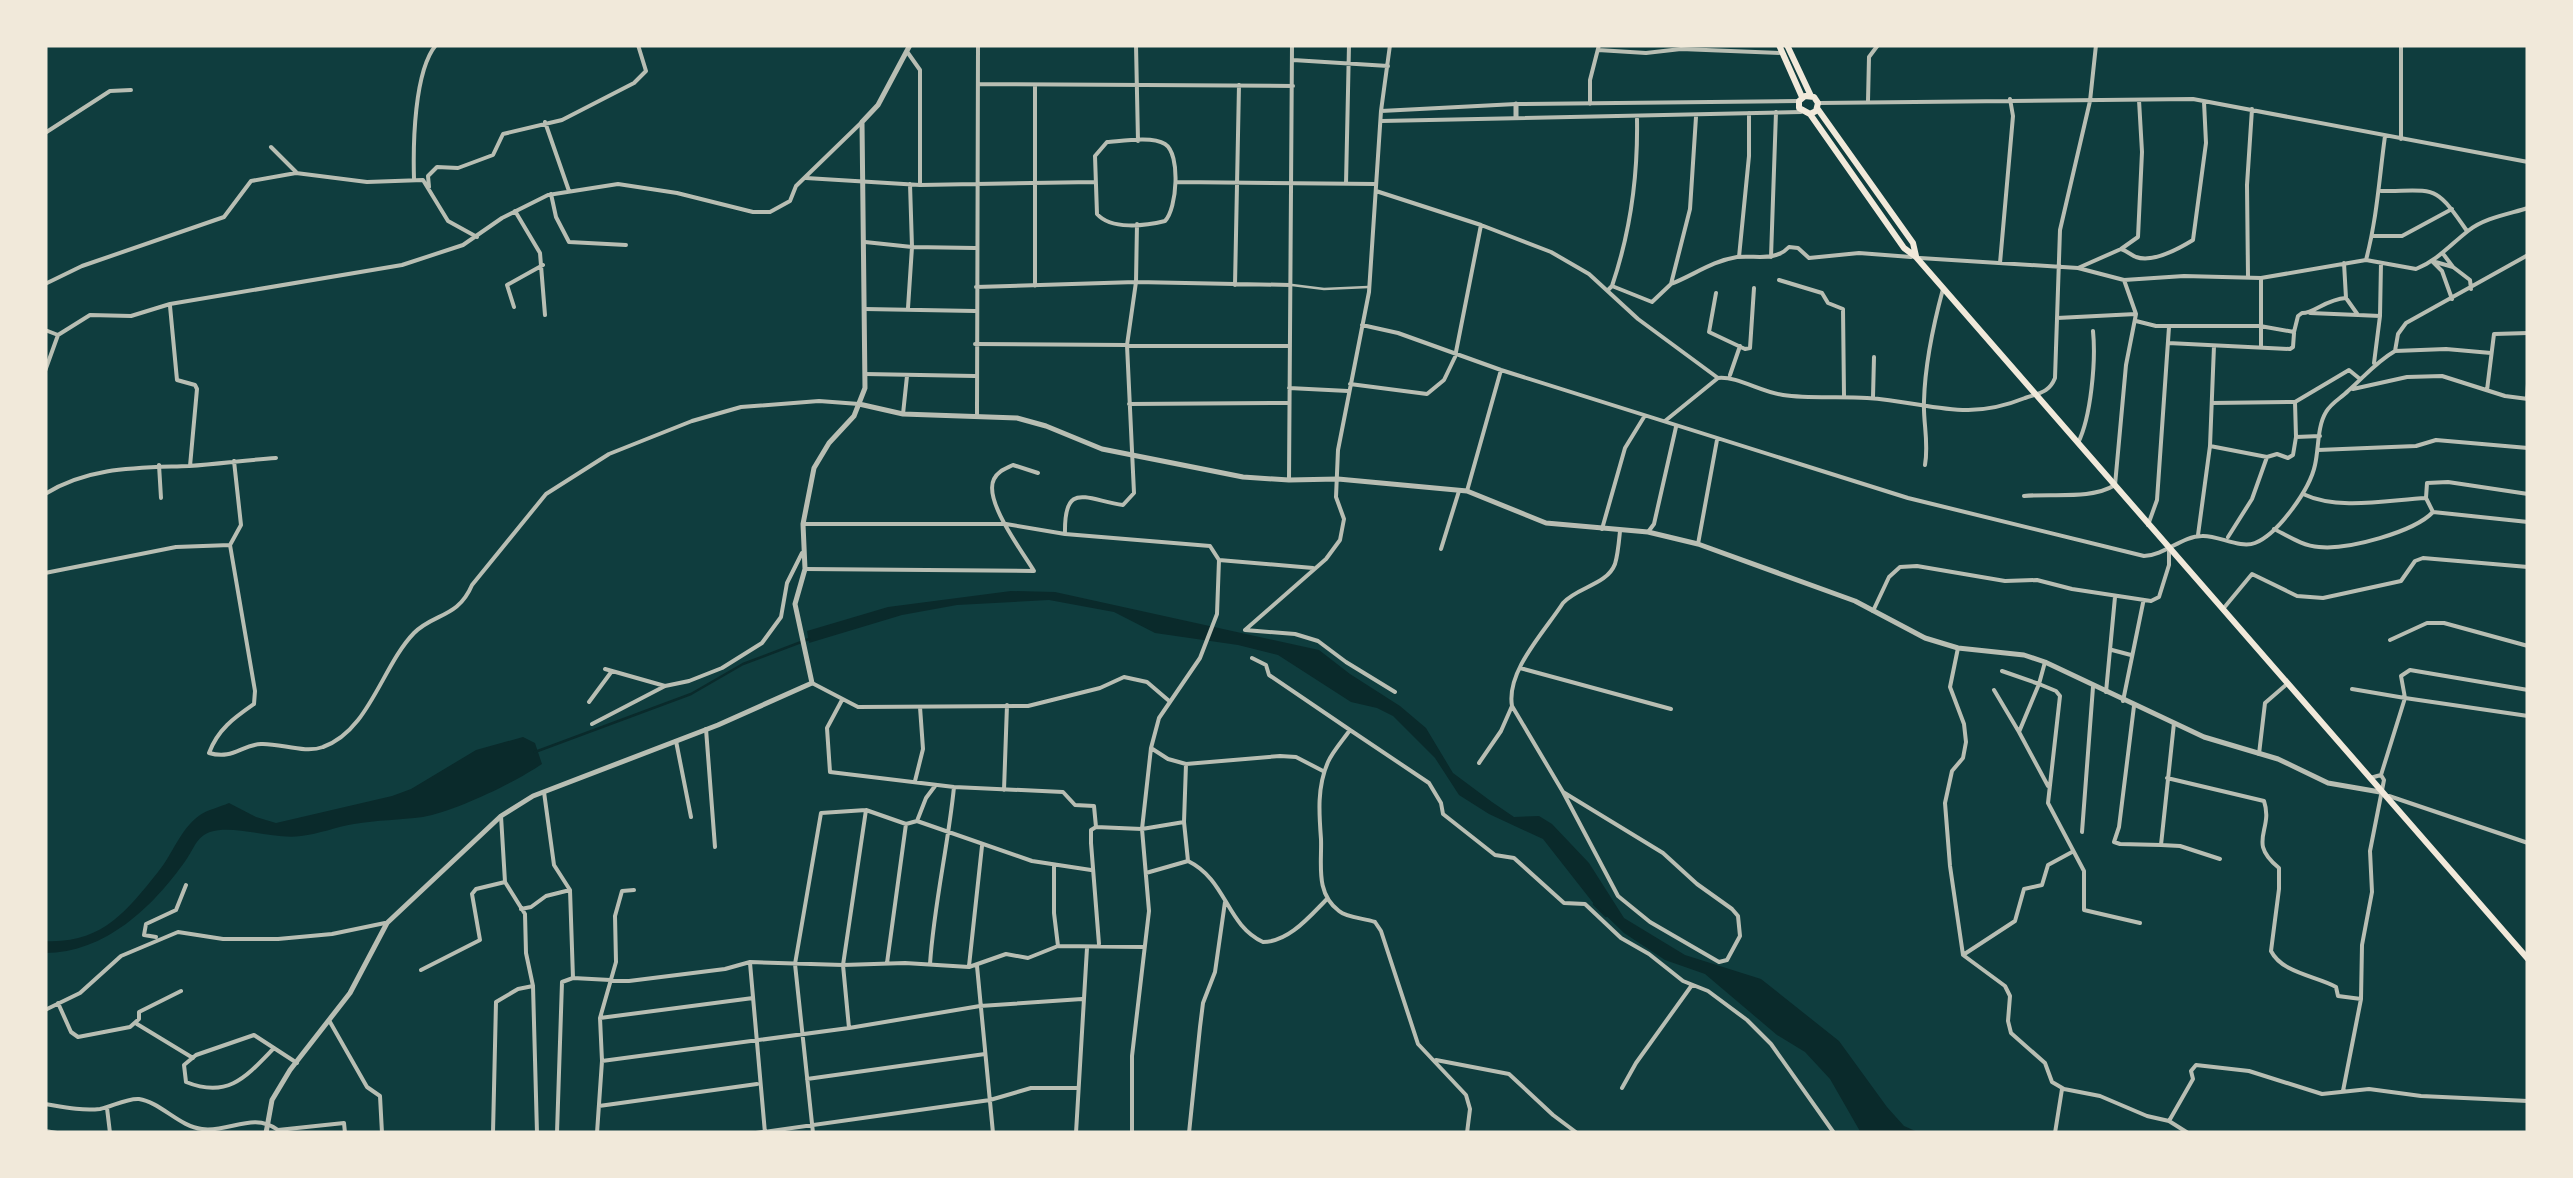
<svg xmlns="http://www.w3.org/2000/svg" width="2573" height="1178" viewBox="0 0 2573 1178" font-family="Literata,serif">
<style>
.water{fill:#0a2a2b}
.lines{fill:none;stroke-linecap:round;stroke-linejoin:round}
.stream{stroke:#0a2a2b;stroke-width:2.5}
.service{stroke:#b8beb3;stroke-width:2.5}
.minor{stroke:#b8beb3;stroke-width:4}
.tertiary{stroke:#b8beb3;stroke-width:5}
.primary{stroke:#f1e9da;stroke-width:6}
</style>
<rect width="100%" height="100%" fill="#0f3d3e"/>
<path class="water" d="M1011,591l44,1 264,58 31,24 50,32 26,22 27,45 39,29 22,15 25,-1 13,8 37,39 35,55 61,37 76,24 78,62 48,66 17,19 16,7h-59l-31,-54 -25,-27 -28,-17 -72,-61 -40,-14 -41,-27 -30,-29 -51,-65 -54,-25 -30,-19 -24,-37 -42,-42 -16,-8 -26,-6 -73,-47 -40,-10 -83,-12 -41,-21 -65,-12 -92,5 -55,10 -93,28 -2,-12 81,-24z
M523,737l12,6 7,21c-28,19 -86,47 -119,53 -23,3 -46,3 -69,7 -18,3 -35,10 -53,12 -28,4 -66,-12 -91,-4 -14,5 -16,17 -24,28 -33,47 -81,93 -141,93v-12c56,3 81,-29 113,-69 15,-18 22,-43 42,-57 7,-5 20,-8 29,-12l27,14 20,6 116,-27 19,-7 65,-39z"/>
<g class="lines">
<path class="stream" d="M535,752l156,-58 52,-30 66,-25
M1594,904l12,12"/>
<path class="service" d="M1292,285l32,4 44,-2"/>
<path class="minor" d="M1136,45l2,96
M1598,50l48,3 35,-4 101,4
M908,53l12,17v115
M1293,60l95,6
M979,84l314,2
M1868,101l1,-44 9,-12
M1819,103l374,-4 335,63
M1590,104v-24l9,-35
M1381,111l135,-7 283,-3
M1381,121l420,-9
M545,122l24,69
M45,133l65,-42 21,-1
M2401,139v-94
M1107,142c15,-1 45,-6 58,2 16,10 12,65 0,77 -20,5 -54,9 -68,-7l-2,-58z
M271,147l25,25
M806,178l114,7 174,-3
M414,179c-1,-34 0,-108 22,-134
M1176,182l200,2
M1346,184l3,-139
M429,187l-1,-11 9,-9 21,1 35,-13 10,-21 59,-14 72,-37 12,-12 -8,-26
M1376,191l105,34 70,27 38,22 49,45 80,59c19,-2 43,14 65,17 27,4 57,1 84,3 63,4 96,25 158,0 14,-5 24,-5 30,-20l5,-148 30,-129 6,-56
M2381,191c55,0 53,-8 86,40
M551,194l5,23 13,25 57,3
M515,211l25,42 5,62
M2373,236h29l50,-27
M865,242l47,5 63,1
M2121,249c6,2 10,6 15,8 17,6 44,-9 57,-17l13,-97 -2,-41
M2444,255l9,12 -21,-6 10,10 10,28
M1739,257l10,-101v-43
M1771,257l5,-145
M1920,258l158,10 46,12 60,-4 77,2 105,-18c11,-42 13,-80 19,-124
M2366,260l50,9c22,-9 34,-24 52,-38 16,-13 41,-17 60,-23
M2000,263l13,-147 -3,-17
M2344,263l2,35
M2453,267l17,13 1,9
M2078,268l43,-19 17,-12 4,-85 -3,-52
M2248,276l-1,-91 5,-76
M1779,280l43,13 6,10 15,6 1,87
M45,284l37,-18 142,-49 27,-36 45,-8 71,9 56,-2 25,41 29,16
M1671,284c23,-9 41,-23 66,-27 19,-2 38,5 52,-10l9,1 11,10 50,-5 52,4
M1235,285l4,-200
M1035,286v-200
M1612,286c19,-56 26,-109 25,-167
M976,287l160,-5 154,3
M1608,290l4,-4 40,16 19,-18 19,-75 6,-92
M1716,293l-7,39 36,17 5,-1 4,-60
M170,306l7,74 18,5 2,4 -7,77
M514,307l-7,-22 36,-20
M908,308l4,-61 -2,-63
M865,309l110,2
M2310,313l48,2
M2057,318l79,-4
M2136,321l20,5h104l34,6 4,-16 4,-3c11,1 24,-14 44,-15l12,17 22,1
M1362,325l36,8 103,37 407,128 236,58c21,-1 38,-20 58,-20 16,-1 38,13 53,7 23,-9 55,-54 60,-78 4,-17 2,-38 11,-53 5,-9 15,-14 22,-21 17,-15 28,-29 47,-40l3,-17 8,-11 122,-68
M45,330l13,5
M2168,343l122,6 3,-2 1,-14
M975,344l314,2
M2261,346v-68
M2395,351l51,-2 45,4
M2374,363l6,-47 1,-53
M45,371l13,-36 32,-20 41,1 39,-12 232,-39 61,-20 39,-27 46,-23 70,-11 59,9 76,19h17l20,-11 6,-15 66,-64
M865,374l110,2
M1730,375l10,-29
M1350,384l77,10 17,-14 11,-23 26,-132
M1289,388l59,3
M2353,389l54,-12 35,-1 63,20 23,3
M2487,390l7,-56 34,-1
M1873,397l1,-40
M2527,399l1,-15
M2295,402l1,35
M2212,403l83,-1 54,-32 11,9
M1129,404l160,-1
M903,414l4,-38
M977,415l1,-370
M1665,421l53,-43
M2078,443c13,-26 18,-82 15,-112
M2210,446l57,11 10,-3 11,4 5,-3 3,-18 24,-1
M2318,450l98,-4 20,-6 92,8
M234,461l7,64 -11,20 25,146 -1,13c-20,14 -36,25 -45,49 24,7 32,-8 52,-9 19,-1 44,10 62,3 46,-16 59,-81 91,-114 20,-20 44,-15 58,-48l74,-91 63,-40 83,-33 49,-14 78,-6 40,3
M159,465l2,33
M1925,465c4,-23 -2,-42 -1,-64 1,-38 9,-75 19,-112
M1289,480l3,-435
M1467,491l34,-121
M45,494c45,-28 94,-26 144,-28 29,-2 58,-6 87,-8
M2303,494c36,17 85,6 123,4l1,-15 21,-1 80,12
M2024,496c29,-3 67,4 91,-11l11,-120 10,-51 -12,-34
M2426,498l7,14 95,10
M803,524h203l59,10 145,12 9,14 94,8
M2148,525l9,-25 12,-173
M1602,529l23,-81 19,-31
M2274,529c14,7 29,17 45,18 29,3 95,-15 114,-35
M1648,532l6,-8 22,-97
M1065,534c-1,-53 19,-35 58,-29l11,-12 -7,-148 9,-63 1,-58
M2198,535l12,-89 4,-100
M2228,537l24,-38 15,-42
M1698,544l19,-104
M1441,549l18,-58
M805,569l229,2c-12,-20 -51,-71 -40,-92 4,-8 11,-10 19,-14l25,8
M45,573l131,-26 54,-2
M2223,609l29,-35 45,22 26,2 78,-17 14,-20 8,-3 105,9
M1873,611l16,-34 11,-10 17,-1 88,15 32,-1 35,9 79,12 8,-4 10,-32v-16
M1245,630l81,-71 14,-19 4,-21 -8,-22 2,-47 31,-158 12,-181 9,-66
M1245,630l50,4 23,7 28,21 49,30
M2390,640l37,-17h17l84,23
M1958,648l-8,39 14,37 2,18 -3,16 -11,13 -7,32 5,63 13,89 42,31 5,10 -2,25 3,12 34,30 7,19 12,7 36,7 47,20 22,5 19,12
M2112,650l19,5
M1252,658l14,7 3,10 81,55c-7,10 -17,21 -22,32 -11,25 -9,51 -7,77 1,25 -6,54 18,72 8,7 25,7 36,11l6,9 37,113 48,51 4,14 -3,24
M2045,662l-6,22 17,7 4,5 -12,107 36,68v39l56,13
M1520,668l151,41
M605,669l60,17 24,-5 33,-13 40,-25 19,-26 6,-34 15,-30
M2002,671l37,13 -20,48 29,54
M812,683l46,24 170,-1 72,-18 24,-11 23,5 21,18
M2352,689l53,9 -4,-22 9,-6 118,20
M1994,690l25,42
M2106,692l9,-95
M842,700l-15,28 3,44 124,15 109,5 12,13 19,1 2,21 46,2 42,-7
M2123,701l20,-98
M589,702l23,-31
M2134,706l-15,121 -5,15 6,2 41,1
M2174,723l-13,122 19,1 40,13
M592,724l73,-38
M706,729l9,118
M1350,730l79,53 12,20 2,11 52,41 19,3 50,45 21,1 36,34 28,16 34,27 25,10 39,29 24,24 63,89
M676,741l15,76
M1151,748l17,11 18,5 94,-8 16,1 27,14
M2259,754l6,-51 22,-19
M1479,763l22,-32 11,-25
M1186,764l-2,58 4,39
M2381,775l24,-77 123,18
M2167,778l97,23c10,30 -18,40 15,67v21l-8,62c11,22 45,25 65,36l2,9 23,3
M915,781l8,-32 -3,-42
M1004,790l3,-85
M544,792l10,73 16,25
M1563,792l55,104 32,26 69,40 8,-2 13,-24 -2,-20 -6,-7 -35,-25 -34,-31 -100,-61 -51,-86c-6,-35 33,-75 51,-103 14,-16 44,-18 52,-39 3,-10 4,-23 5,-33
M2389,796l139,47
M501,816l4,66
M917,821l9,-23 9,-12
M1096,827l-5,3v13l8,101
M2082,832l11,-145
M1054,866v47l4,33
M1146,873l42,-12c39,19 38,64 75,81 26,0 47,-26 64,-43
M521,909l10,-2 15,-11 24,-6 3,88
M156,937l-12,-2 2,-11 30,-14 10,-25
M1963,955l52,-34 9,-32 18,-4 6,-20 24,-13
M750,963l15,170
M887,963l19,-139
M930,964c4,-60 18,-117 24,-177
M969,966l13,-120
M977,966l16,167
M421,970l59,-30 -8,-46 4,-5 29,-7 20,32 1,39 7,33 4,147
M58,1003l13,29 7,5 52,-10 9,-8v-7l42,-21
M45,1010l35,-17 41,-37 57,-24 45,7h55l54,-5 53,-11
M600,1018l153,-20
M330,1022l37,65 13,9 2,37
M137,1024l56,34
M849,1028l-6,-63 23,-155
M274,1048c-28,29 -46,51 -88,34l-2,-17 12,-10 58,-20 43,28
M1436,1060l73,14 44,41 24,18
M602,1061l247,-33 131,-22 102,-7
M807,1079l178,-25
M1622,1088l14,-25 56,-78
M2343,1091l18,-92 1,-54 10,-53 -2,-41 14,-71 -3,-5 -11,3
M45,1104c18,3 36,7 55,5 11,-2 27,-11 39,-10 21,3 41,28 63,30 27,4 51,-18 76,1l66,-7 1,10
M599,1106l158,-22
M107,1108l3,25
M2169,1121l24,-42 -2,-8 5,-6 53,6 73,23 47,-5 52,7 107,5
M45,1131l12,2
M493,1133l3,-131 22,-13 15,-3
M557,1133l5,-151 11,-4 56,3 96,-12 25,-7 93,3 62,-2 64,4 37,-13 22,4 30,-12 85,1
M597,1133l5,-72 -2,-43 16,-56 -1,-46 7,-25 12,-1
M756,1133l234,-33 41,-12h46
M813,1133l-18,-169 26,-151 45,-3 40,14 11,-3 115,40 59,9
M1076,1133l11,-185
M1132,1133v-77l17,-145 -7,-82 9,-81 8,-30 41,-60 17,-44 2,-54
M1189,1133l11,-106 3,-24 12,-31 10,-70
M2055,1133l7,-44"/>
<path class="tertiary" d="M1516,117v-13
M859,404l44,10 114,4 29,8 56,23 141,28 46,3 49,-1 129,12 79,32 102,9 50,12 157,57 70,37 33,10 66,7 21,7 159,75 74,22 50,24 52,9
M266,1133l6,-33 18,-30 60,-77 37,-70 114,-107 32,-20 185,-71 94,-42 -17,-79 10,-35 -2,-45 11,-56 15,-25 25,-27 11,-28 -3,-266 16,-17 32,-60"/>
<path class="primary" d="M1779,45l23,52
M1787,45l24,51
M1817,108l96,135 3,13
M1810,114l6,-3 2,-8 -4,-6 -9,-1 -6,5v7l11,6 94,134 12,9 612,702"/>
</g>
<rect width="2573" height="1178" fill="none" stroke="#f1e9da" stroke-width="95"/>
</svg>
